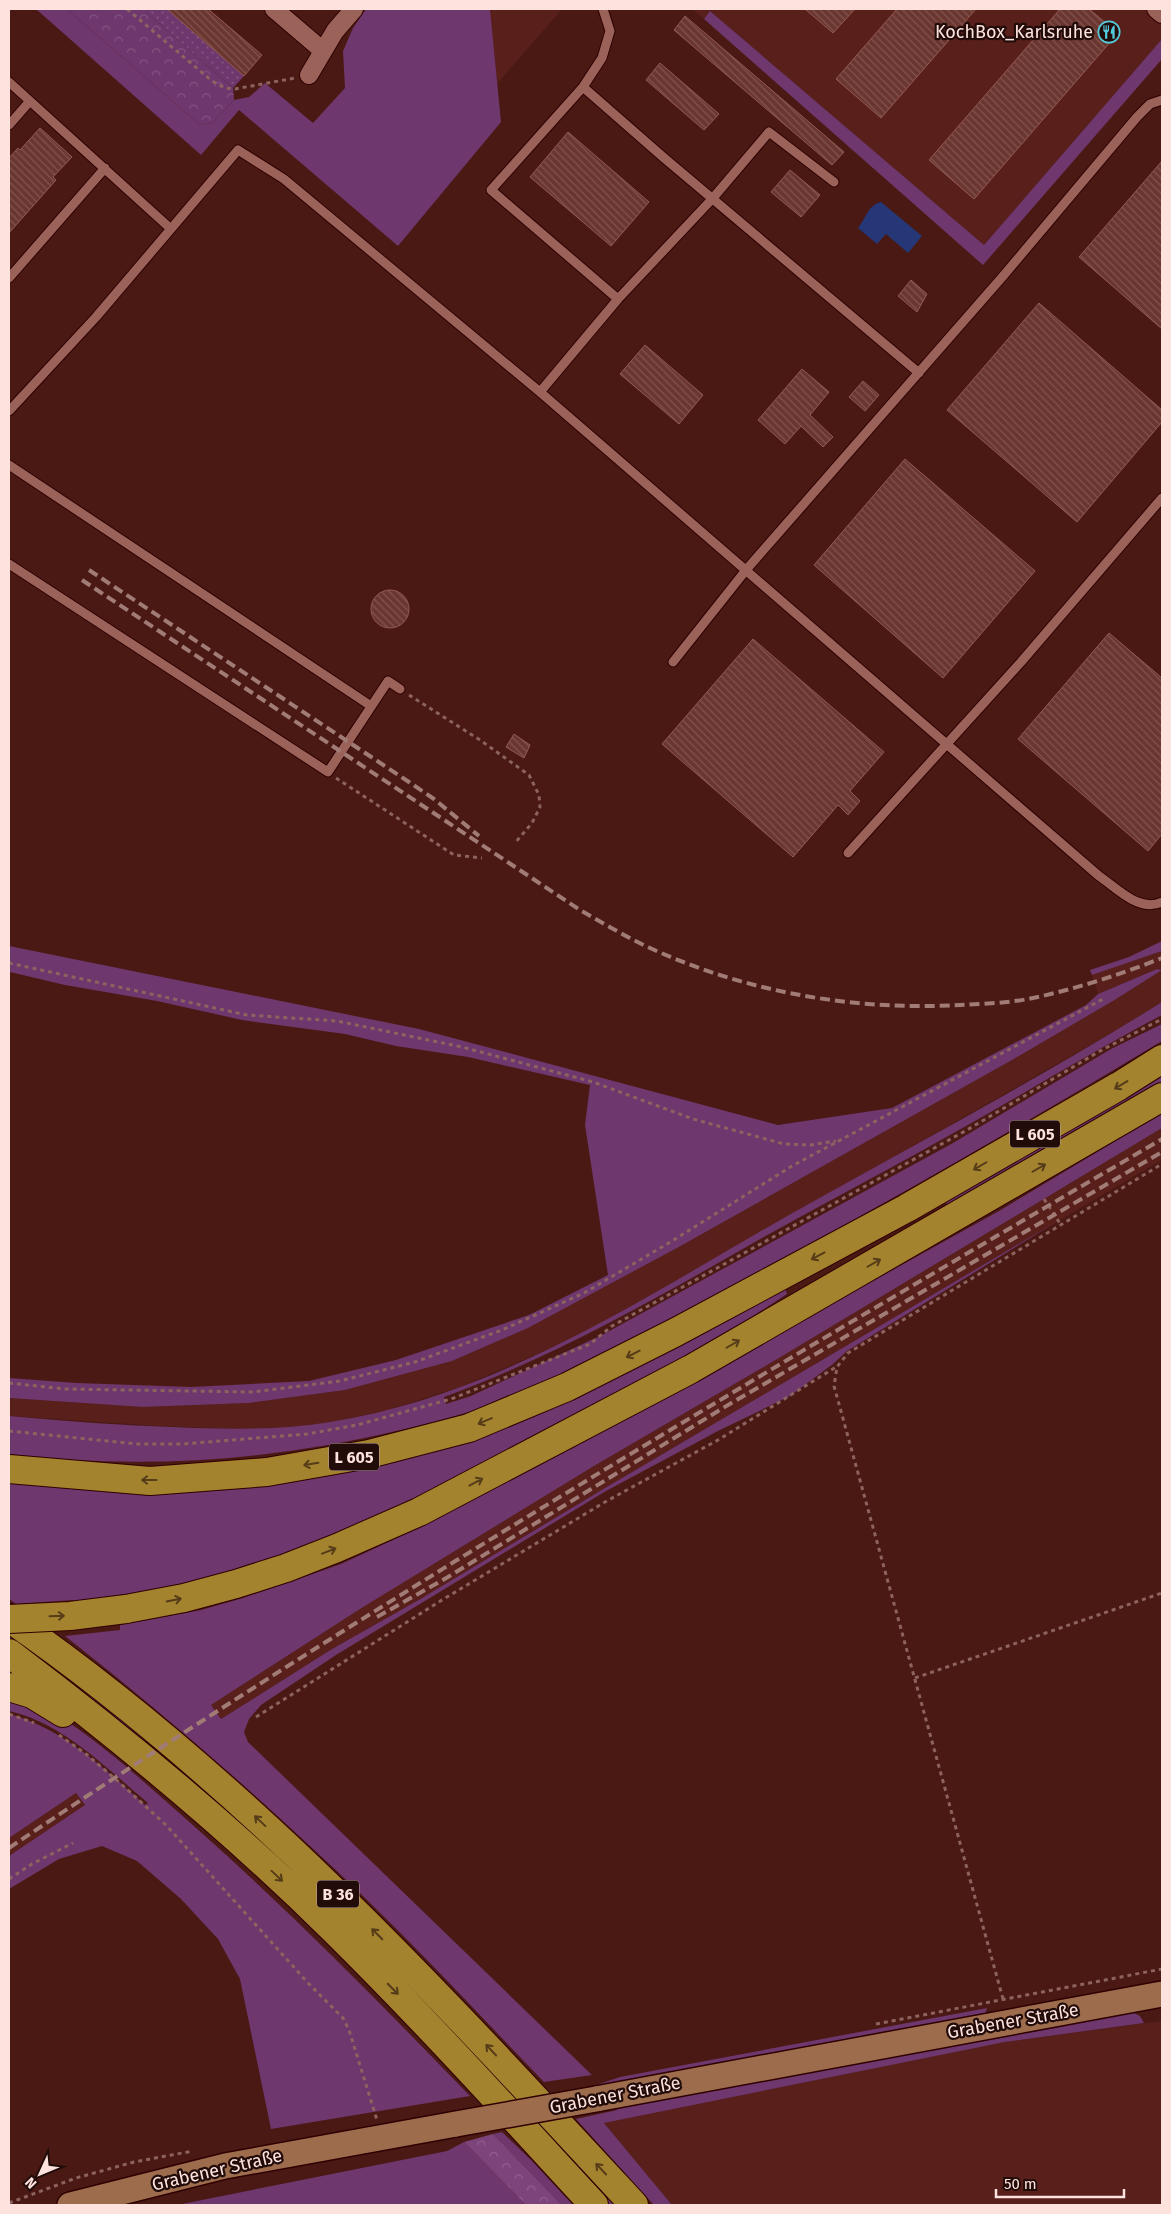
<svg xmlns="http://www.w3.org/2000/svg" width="1171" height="2214" viewBox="0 0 1171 2214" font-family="'Fira Sans',sans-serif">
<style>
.built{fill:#591f1a}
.grass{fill:#6e376d}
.forest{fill:url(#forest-crowns)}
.park{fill:url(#park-crowns)}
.garden{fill:url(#garden-dots)}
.water{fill:#253776}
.building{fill:url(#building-back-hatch);stroke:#935a53}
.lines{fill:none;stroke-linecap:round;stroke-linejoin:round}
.lane-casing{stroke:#2e0001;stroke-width:11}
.street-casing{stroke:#2e0001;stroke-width:20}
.secondary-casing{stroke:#2e0001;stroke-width:28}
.highway-casing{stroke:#2e0001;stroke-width:30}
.path{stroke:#8c635f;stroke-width:3;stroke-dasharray:4 4;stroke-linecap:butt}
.lane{stroke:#9b625a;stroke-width:9}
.street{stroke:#9b625a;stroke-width:18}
.secondary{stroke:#9d6c4d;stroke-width:25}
.highway{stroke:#a3832e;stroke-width:28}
.rail{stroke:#a17b76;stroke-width:4;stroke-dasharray:10 5;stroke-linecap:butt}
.secondary-bridge-casing{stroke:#2e0001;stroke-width:28;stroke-linecap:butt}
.highway-bridge-casing{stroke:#2e0001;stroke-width:30;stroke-linecap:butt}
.secondary-bridge{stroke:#9d6c4d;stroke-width:25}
.highway-bridge{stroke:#a3832e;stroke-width:28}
.oneway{stroke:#563c18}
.labels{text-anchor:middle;stroke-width:4.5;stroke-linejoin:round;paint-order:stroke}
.shield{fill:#220c0a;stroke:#bba29e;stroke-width:1}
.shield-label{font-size:16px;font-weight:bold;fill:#fde2de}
.poi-label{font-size:18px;fill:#fde2de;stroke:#220c0a;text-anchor:end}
.street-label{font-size:18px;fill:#fde2de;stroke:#220c0a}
</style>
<defs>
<pattern id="forest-crowns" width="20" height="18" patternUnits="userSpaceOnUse" patternTransform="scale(1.25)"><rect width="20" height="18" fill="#7d447c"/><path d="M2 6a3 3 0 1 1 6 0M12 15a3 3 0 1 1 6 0" fill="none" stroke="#905f8e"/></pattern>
<pattern id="park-crowns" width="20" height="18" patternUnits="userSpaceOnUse" patternTransform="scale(1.25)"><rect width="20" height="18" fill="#6e376d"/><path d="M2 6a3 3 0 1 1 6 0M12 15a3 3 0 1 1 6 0" fill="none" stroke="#845481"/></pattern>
<pattern id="garden-dots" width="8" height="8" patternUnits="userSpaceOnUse" patternTransform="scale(1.25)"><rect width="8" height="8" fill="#6e376d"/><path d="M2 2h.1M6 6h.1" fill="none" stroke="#845481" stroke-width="1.8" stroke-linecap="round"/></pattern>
<pattern id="building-back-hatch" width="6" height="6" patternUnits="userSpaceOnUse" patternTransform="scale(1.25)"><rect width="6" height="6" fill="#6b3630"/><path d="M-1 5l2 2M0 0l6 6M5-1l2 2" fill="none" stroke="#81534e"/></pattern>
</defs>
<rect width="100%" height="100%" fill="#4a1914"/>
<path class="built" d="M490,9h72l-65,75z
M692,9h470v30l-178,206 -274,-234 -6,8z
M1162,951v51l-33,21 -552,314 -117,50 -72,23 -56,12 -61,8 -111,-4 -151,-10v-18l134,9 106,-4 96,-13 107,-29 76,-33 149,-80 335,-188 101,-59 49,-31 -5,-1 -59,25 -6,-19z
M1162,1128v32l-557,328 -183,110 -90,51 -111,70 -10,-14 149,-96 234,-143 185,-108z
M76,1793l9,13 -76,50v-18z
M1162,2021v184h-490l-68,-82 401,-81z"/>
<path class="grass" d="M36,9h31l133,116 12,-2 22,-23 15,-3 16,-14 48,40 32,-35 -2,-37 10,-23 13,-19h124l11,113 -103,124 -159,-136 -38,45z
M710,11l274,234 178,-206v20l-179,206 -279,-246z
M1162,941v10l-70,24 -2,-5 39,-13z
M9,946l410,83 359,96 114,-17 194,-103 12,-11 59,-25 5,1 -49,31 -101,59 -335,188 -149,80 -76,33 -107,29 -96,13 -106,4 -134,-9v-20l68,5 114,4 118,-6 87,-21 133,-45 79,-40 -23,-150 5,-40 -122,-28 -72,-11 -51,-12 -103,-14 -85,-19 -92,-16 -55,-13z
M1162,1002v13c-69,36 -135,77 -203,115 -65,37 -131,71 -197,108 -103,59 -206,118 -318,159l2,7 25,-8 131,-61 351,-192 158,-94 51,-25v17c-138,83 -279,164 -421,241 -78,43 -157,90 -242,120 -33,12 -68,21 -103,29 -128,30 -257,39 -387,23v-38c54,5 109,9 164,11 53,2 104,4 157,-5 169,-27 313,-124 459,-207 124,-70 252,-137 373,-213z
M1162,1068v17l-214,122 -3,-7z
M1162,1113v15l-383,230 -185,108 -234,143 -149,96 10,14 111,-70 90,-51 183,-110 456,-269 -214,132 -14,13 -43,32 -72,35 -112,60 -270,164 -75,50 -12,14 -5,13 4,10 344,333 -48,7c-60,-62 -118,-125 -180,-185 -95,-92 -195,-179 -299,-261l55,-6v-5l81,-15 42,-12 98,-34 71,-33 327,-176 260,-144z
M785,1288l2,6 -60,39 -264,143 -145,70 -132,41 -112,18 -1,-5 -57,4 -7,-5v-118l145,7 419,-90 41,-19z
M9,1630l165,129 172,158 273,288h-9l-130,-142 -456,-413 -15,-11z
M9,1694c16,8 36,13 52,23 48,32 91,72 134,110 96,85 186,177 275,269l-199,33 -31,-150 -22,-40 -37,-40 -44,-38 -35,-15 -43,13 -50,30v-33l76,-51 -9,-12 -67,45v-124c55,15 95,54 136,91l3,-2c-42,-35 -85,-80 -139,-92z
M987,2008l-2,7 -389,72v-2l24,-8z
M1130,2011l10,5 4,7 -139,19 -401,81 68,82h-18l-78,-86 41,-9 -1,-4z
M502,2132l30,29 41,44h-11l-69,-71z
M464,2142l62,63h-349l270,-54z"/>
<path class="forest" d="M493,2134l69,71h-36l-62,-63z"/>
<path class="park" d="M67,9h82l-3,3 87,76 1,12 -22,23 -12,2z"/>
<path class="garden" d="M149,9h18l77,67 -11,12 -87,-76z"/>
<path class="water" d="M881,202l41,34 -14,17 -22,-19 -9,10 -19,-16c9,-11 9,-22 23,-26z"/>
<path class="building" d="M167,9h41l54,46 -18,21z
M805,9h50l-22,24z
M897,9h79l-95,109 -45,-39z
M1060,9h29l29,24 -144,166 -45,-39z
M685,16l159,136 -12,13 -158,-135z
M660,63l59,51 -15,16 -58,-50z
M40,128l32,29 -19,20 3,3 -47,53v-75l9,-10 2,2z
M568,132l81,70 -38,44 -81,-69z
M1162,161v168l-83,-72z
M790,170l30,25 -19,22 -30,-25z
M911,280l16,14 -10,18 -19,-16z
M1039,303l123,107v12l-85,100 -130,-112z
M645,345l58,50 -24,29 -59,-50z
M802,369l27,23 -19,23 23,22 -10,10 -22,-21 -16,18 -27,-24z
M863,381l16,14 -14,16 -16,-14z
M905,459l130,112 -92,107 -129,-113z
M371 609a19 19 0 1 1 38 0a19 19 0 1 1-38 0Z
M1109,633l53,45v156l-14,17 -130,-112z
M753,639l131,113 -34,39 10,10 -12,14 -10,-10 -45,52 -131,-113z
M514,734l16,11 -6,13 -18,-11z"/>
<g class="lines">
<g class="lane-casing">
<path id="lane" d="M9,82l162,147
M583,87l19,-29 8,-27 -7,-22
M9,125l21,-24
M9,278l96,-110
M618,299l-127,-109 92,-103 80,70 256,216
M540,392l78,-93 95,-101 56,-66 65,50
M9,411l87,-94 142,-167 46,29 256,213 559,484c18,12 40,37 63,26
M9,465l362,241
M9,564l319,208 60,-91 12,8
M673,662l73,-92 258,-295 133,-158 13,-13 12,-4
M848,853l173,-191 141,-164"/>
</g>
<g class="street-casing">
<path id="street" d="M274,9l48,41
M1156,9l6,5
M309,75l26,-44 19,-22"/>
</g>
<g class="secondary-casing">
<path id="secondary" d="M596,2099l566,-105
M70,2205l155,-39 231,-42"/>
</g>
<g class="highway-casing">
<path id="highway" d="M9,1469l141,12 117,-9 102,-18 100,-26 98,-41 109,-55 231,-124 212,-122 43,-27
M126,1609l58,-11 52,-14 50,-16 51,-20 82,-36 272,-143 471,-272
M9,1618c236,164 431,377 625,587
M9,1653c114,86 224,177 326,278 90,89 174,182 259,274
M9,1687l23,7 31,19"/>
</g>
<path class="path" d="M127,9l85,72 13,7 10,1 60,-11
M409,695l71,45 49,35 10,20 1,12 -8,16 -17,20
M336,778l118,77 28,3
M9,963l238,52 90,6 125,26 131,35 100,37 91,25 26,1 26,-4
M1044,1199l17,26
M9,1383l56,6 187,3 88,-11 75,-19 87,-32 82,-37 88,-52 120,-75 313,-168
M9,1431l128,13h46l124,-10 50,-9 94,-26 139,-55 22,-18 355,-196 133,-79 62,-32
M915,1678l247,-85
M9,1714l25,9
M256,1717l186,-117 163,-98 113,-62 118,-73
M59,1735l27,19 34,29 46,42 143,159 34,34 6,12 28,90
M9,1879l23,-15 41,-21
M1003,1999l-169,-613 3,-19 11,-14 314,-189
M876,2024l286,-55
M9,2203l67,-25 58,-16 59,-11"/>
<use href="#lane" class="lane"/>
<use href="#street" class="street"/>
<use href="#secondary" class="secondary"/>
<use href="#highway" class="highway"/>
<path class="rail" d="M89,570l320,212 25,17 45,37
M82,580l498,330c23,13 46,27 70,38 96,44 204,63 310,57 22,-1 46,-2 68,-6 45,-9 91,-24 134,-41
M377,1617l71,-40 275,-169 439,-256
M9,1848c375,-252 764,-481 1153,-709"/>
<g class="secondary-bridge-casing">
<path id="secondary-bridge" d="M456,2124l140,-25"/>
</g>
<g class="highway-bridge-casing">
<path id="highway-bridge" d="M9,1619l61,-3 56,-7"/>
</g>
<use href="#secondary-bridge" class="secondary-bridge"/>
<use href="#highway-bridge" class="highway-bridge"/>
</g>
<defs><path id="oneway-shaft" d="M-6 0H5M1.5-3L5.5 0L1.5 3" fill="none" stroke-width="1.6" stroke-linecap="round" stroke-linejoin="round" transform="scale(1.25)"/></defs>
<g class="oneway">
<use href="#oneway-shaft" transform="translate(1121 1085) rotate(149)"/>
<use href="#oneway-shaft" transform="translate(980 1166) rotate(150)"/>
<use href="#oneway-shaft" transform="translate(1039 1168) rotate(-30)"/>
<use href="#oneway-shaft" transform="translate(818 1256) rotate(152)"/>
<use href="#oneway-shaft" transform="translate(874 1263) rotate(-30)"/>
<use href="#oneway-shaft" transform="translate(733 1344) rotate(-30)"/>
<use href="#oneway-shaft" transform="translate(633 1354) rotate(153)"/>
<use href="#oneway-shaft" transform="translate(485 1421) rotate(157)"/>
<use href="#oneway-shaft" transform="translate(311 1464) rotate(170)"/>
<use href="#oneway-shaft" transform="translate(149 1480) rotate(-180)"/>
<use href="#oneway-shaft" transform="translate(476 1482) rotate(-28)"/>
<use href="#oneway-shaft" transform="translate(329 1551) rotate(-21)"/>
<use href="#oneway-shaft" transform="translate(174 1600) rotate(-11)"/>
<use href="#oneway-shaft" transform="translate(57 1616) rotate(-2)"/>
<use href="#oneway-shaft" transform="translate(260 1821) rotate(-137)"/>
<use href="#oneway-shaft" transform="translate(277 1876) rotate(43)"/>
<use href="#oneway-shaft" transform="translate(377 1934) rotate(-135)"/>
<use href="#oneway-shaft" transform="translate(393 1989) rotate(45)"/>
<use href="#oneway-shaft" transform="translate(491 2050) rotate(-133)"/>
<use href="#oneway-shaft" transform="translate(601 2169) rotate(-133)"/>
</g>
<defs>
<g id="restaurant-ring" transform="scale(1.125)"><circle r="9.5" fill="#220c0a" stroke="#53cbdb" stroke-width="1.5"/><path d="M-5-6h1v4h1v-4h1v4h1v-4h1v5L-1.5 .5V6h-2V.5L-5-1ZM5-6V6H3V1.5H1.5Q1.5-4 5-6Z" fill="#53cbdb"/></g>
</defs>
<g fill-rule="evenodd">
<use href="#restaurant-ring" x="1109" y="32"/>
</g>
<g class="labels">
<g class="shield">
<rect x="1010" y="1120.5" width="50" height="27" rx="4"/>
<rect x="329" y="1443.5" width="50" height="27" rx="4"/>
<rect x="317" y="1880.5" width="42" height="27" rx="4"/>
</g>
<g class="shield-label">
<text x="1035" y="1140">L 605</text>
<text x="354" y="1463">L 605</text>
<text x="338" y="1900">B 36</text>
</g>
<g class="poi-label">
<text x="1093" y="38">KochBox_Karlsruhe</text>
</g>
<g class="street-label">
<text transform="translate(1013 2021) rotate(-10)" y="6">Grabener Straße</text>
<text transform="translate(615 2095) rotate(-11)" y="6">Grabener Straße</text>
<text transform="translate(217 2170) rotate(-13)" y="6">Grabener Straße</text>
</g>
</g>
<rect width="1171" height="2214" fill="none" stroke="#fde2de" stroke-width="20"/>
<g transform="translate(40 2174) rotate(226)" stroke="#220c0a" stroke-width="4" paint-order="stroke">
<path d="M0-4L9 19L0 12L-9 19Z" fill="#fde2de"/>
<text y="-8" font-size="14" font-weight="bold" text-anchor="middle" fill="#fde2de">N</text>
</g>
<path d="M996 2189v8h128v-8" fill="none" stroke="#fde2de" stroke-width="2.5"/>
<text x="1004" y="2189" font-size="15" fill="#fde2de" stroke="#220c0a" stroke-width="4" paint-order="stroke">50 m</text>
</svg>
